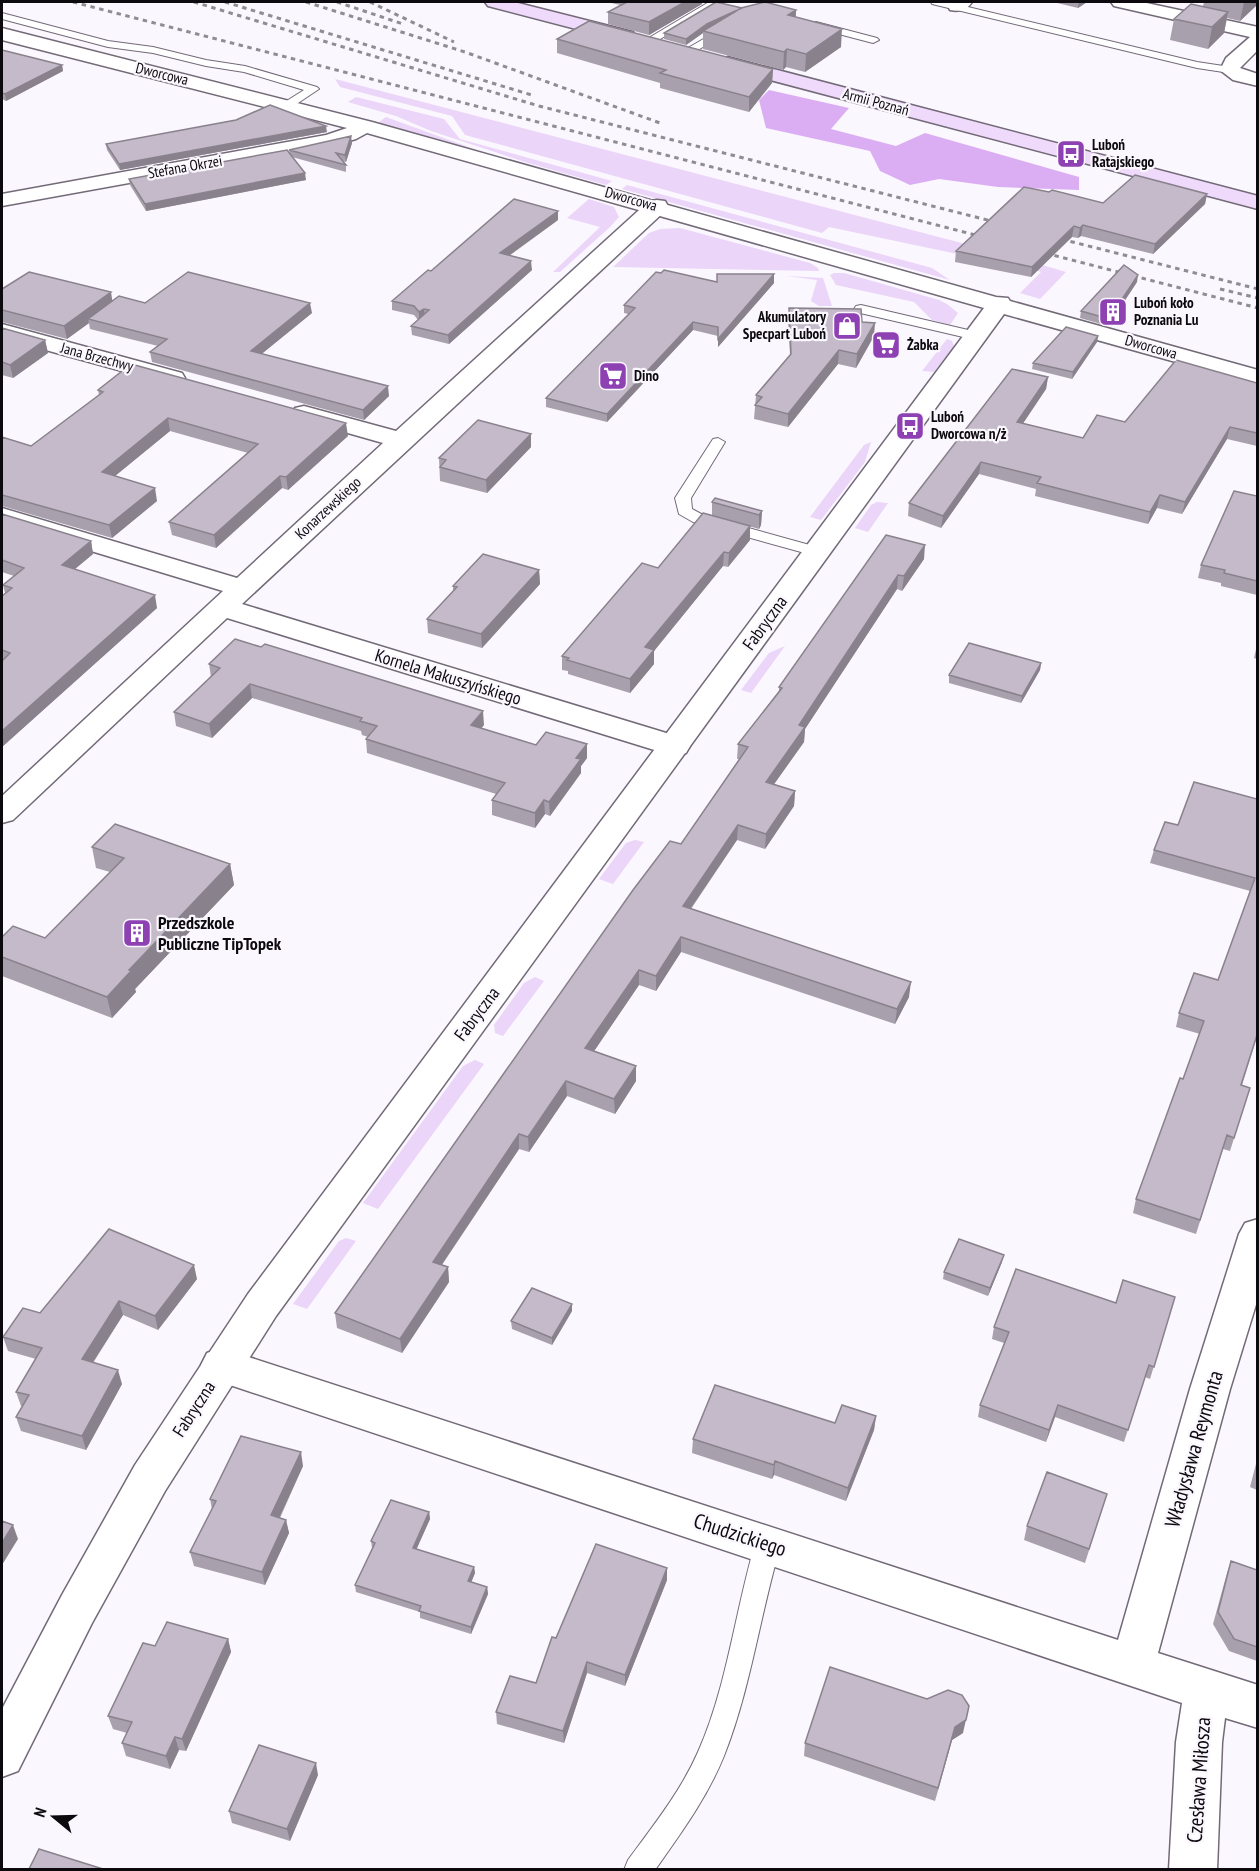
<svg xmlns="http://www.w3.org/2000/svg" width="1259" height="1871" viewBox="0 0 1259 1871" font-family="'PT Sans Narrow',sans-serif">
<style>
.green{fill:#ebd5f8}
.forest{fill:#dbaef4}
.lines{fill:none;stroke-linecap:round;stroke-linejoin:round}
.service-casing{stroke:#736a78;stroke-width:2}
.minor-casing{stroke:#736a78;stroke-width:3}
.tertiary-casing{stroke:#736a78;stroke-width:3}
.secondary-casing{stroke:#736a78;stroke-width:3}
.service{fill:#fff;fill-rule:evenodd}
.minor{fill:#fff;fill-rule:evenodd}
.tertiary{fill:#fff;fill-rule:evenodd}
.secondary{fill:#efdafb;fill-rule:evenodd}
.rail{stroke:#8f8c92;stroke-width:3;stroke-dasharray:4.5 4.5;stroke-linecap:butt}
.wall{fill:#a9a0ad}
.shaded-wall{fill:#89828d}
.building{fill:#c4bac9;stroke:#89828d;stroke-width:1.5}
.labels{text-anchor:middle;stroke-width:4.5;stroke-linejoin:round;paint-order:stroke}
.far-street-label{font-size:15px;fill:#0d0a0f;stroke:#fbf7fe}
.far-poi-label{font-size:15px;font-weight:bold;fill:#0d0a0f;stroke:#fbf7fe;text-anchor:start}
.street-label{font-size:18px;fill:#0d0a0f;stroke:#fbf7fe}
.poi-label{font-size:18px;font-weight:bold;fill:#0d0a0f;stroke:#fbf7fe;text-anchor:start}
.near-street-label{font-size:21px;fill:#0d0a0f;stroke:#fbf7fe}
</style>
<rect width="100%" height="100%" fill="#fbf7fe"/>
<path class="green" d="M335,79l684,179 47,14 -26,27 -20,-6 21,-21 -3,-1 -209,-44 -7,6 -357,-98 -13,-19 -112,-29z
M356,97l88,22 16,20 152,42 -6,4 -78,-22 -97,-32 -35,-15 -48,-14z
M386,117l96,35 -104,-29z
M627,185l305,83 18,12 -328,-91z
M589,199l25,8 5,10 -9,10 -50,45h-7l47,-45 -33,-9z
M680,228l130,35 8,5 1,3 -206,-4 36,-34 11,-4z
M834,273h10l95,27 8,4 11,9 -8,12 -18,-5 -18,-18 -78,-17 -6,-10z
M786,276l37,2 9,28h-13l-8,-5 6,-21z
M947,339l5,2 2,5 -20,26 -12,-1z
M871,442l-6,20 -44,58 -11,-3 54,-72z
M877,502l11,1 -20,29 -13,-4 16,-23z
M785,646l-34,47 -10,-3 28,-37z
M635,840l9,2 -31,42 -14,-5 27,-36z
M535,977l9,4 -41,55 -8,-3 -1,-8 30,-42z
M475,1060l9,4 -106,145 -15,-6 100,-137z
M346,1238l10,3 -49,68 -14,-5 46,-63z"/>
<path class="forest" d="M769,90l80,18 -18,21 65,17 29,-13 154,44v13l-81,-3 -59,-8 -29,6 -30,-14 -10,-20 -104,-23 -7,-28z"/>
<g class="lines">
<g class="service-casing">
<path id="service" d="M709,2h12l-69,42 -4,1 -6,-3z
M931,2h16l250,60 33,5 6,3 -6,3 -33,-5 -265,-64z
M2,13l106,28 45,6 53,13 39,6 72,21 2,2 -30,20 -6,-4 2,-3 19,-12 -60,-18 -38,-6 -53,-13 -45,-6 -106,-28z
M816,22l61,16 2,2 -6,3 -61,-16 -2,-2z
M726,26l6,3 -2,2 -39,23 -4,1 -6,-3z
M861,305l120,28 2,3 -7,4 -120,-28 -2,-3 2,-3z
M718,438l7,4 -34,56 1,11 13,7 119,33 2,3 -2,3h-12l-119,-33 -14,-8 -4,-16 38,-59z
M768,1533l9,3 4,8c-21,70 -30,144 -57,212 -17,42 -43,77 -69,114h-31l4,-10c25,-34 53,-69 70,-108 29,-65 37,-140 57,-208l4,-8z"/>
</g>
<g class="minor-casing">
<path id="minor" d="M950,2h22c-5,8 -12,10 -22,8l-2,-4z
M1111,2h31l116,25v23l-18,18 18,6v12l-25,-6 -13,-10 6,-12 24,-21 -136,-31z
M657,200l8,1 3,5 -3,5 -423,393 444,135 4,7 -4,7 -11,2 -11,-2 -437,-135 -214,202 -11,3v-27l221,-205 -221,-67v-16l235,70 146,-135 -88,-25 -3,-5 3,-5 9,-2 92,25 253,-230z
M2,324l180,49 3,5 -3,5 -9,2 -171,-47z
M1258,1219v79l-28,91 -72,264 100,32v43l-33,-10 -3,24 -5,128h-48l7,-128 6,-39 -961,-321 -14,-5 -6,-12 6,-12 14,-5 897,292 72,-251 49,-155 6,-11z"/>
</g>
<g class="tertiary-casing">
<path id="tertiary" d="M2,28l370,94 624,175 12,1 2,3 248,69v15l-254,-71 -728,1002 -111,175 -73,132 -74,148 -16,6v-68l60,-114 73,-130 113,-171 736,-986 -617,-175 -11,6 -28,8 -326,59v-12l324,-59 21,-7 -345,-88z"/>
</g>
<g class="secondary-casing">
<path id="secondary" d="M485,2h29l119,30 2,4 -2,4 -7,2 -138,-36z
M728,57l530,139v13l-537,-142 -3,-4 3,-4z"/>
</g>
<use href="#service" class="service"/>
<use href="#minor" class="minor"/>
<use href="#tertiary" class="tertiary"/>
<use href="#secondary" class="secondary"/>
<path class="rail" d="M73,2l918,237
M194,2l345,104 464,118
M225,2l310,94
M306,2l159,50 195,71
M337,2l66,22
M370,2l84,40
M1053,237l205,52
M1037,251l221,57
M1220,289l38,9"/>
</g>
<path class="wall" d="M607,2h95v2l-53,31 -41,-11v-12l12,-7z
M1053,2h34l-9,6z
M1204,2h53v3l-17,16 -13,-3 -3,15 -16,16 -38,-9 4,-21 29,-13z
M796,10v7l45,30 -36,25 -19,-5 -3,3 -80,-21v-16l-17,12 -22,-6v-6z
M557,39l216,30 -1,14 -23,29 -89,-24v-5l-103,-30z
M2,50l60,15 1,6 -57,30 -4,-2z
M236,120l91,12 -207,38 -13,-20 -1,-6z
M352,143l-6,19 -4,-1 4,4v7l-54,-15 14,23 -102,20 -58,11 -16,-26 -1,-6 161,-25 -1,-4z
M1049,192l54,11 104,-9 -2,10 -52,50 -72,-18 -3,2 -6,-1 -41,40 -76,-15 1,-11z
M558,220l-49,36 23,14 -83,74 -37,-9 -1,-9 7,-6 -4,-5 -22,-5v-9l39,-30z
M774,274v9l-56,64v-11l-25,-6 -86,92 -61,-15v-9l82,-84 -4,-1v-8l92,-23z
M1137,282l-29,44 -28,-8 1,-7z
M2,289l111,12 199,12 -51,41 128,42 -25,24 -212,-58 -2,-10 8,-6 -68,-17 -1,-6 -22,16 -65,-17z
M789,308l73,14 12,14 -18,32 -18,-4 -50,63 -34,-8 2,-24 34,-40 -2,-34z
M2,328l43,12 3,13 -35,25 -11,-3z
M1098,336l-1,6 -25,37 -40,-10 1,-6z
M1048,377l-2,12 -23,34 60,15 42,-16 132,-39v63l-30,-7 -45,75 -25,-6 -9,16 -113,-28 1,-7 -57,-15 -38,54 -33,-12 1,-13z
M98,390l250,46 -60,54 -6,-2 -66,60 -44,-13 -3,-13 79,-69 -78,-22 -55,45 42,25 -45,37 -110,-32v-69l29,9 68,-51z
M531,434v13l-44,46 -47,-12 -1,-23z
M1257,496v99l-36,-9v-3l-23,-5 3,-13z
M712,502l50,9 -1,14 -2,4 -47,-13z
M2,514l89,27 2,13 -18,15 82,39 -155,139v-151l3,-3 -2,-8 11,-9 -12,-4z
M750,526v14l-22,27 -5,-1 -69,85v13l-24,29 -62,-19v-3l-6,-1v-14l96,-88z
M886,535l38,24 -22,32 -5,-2 -92,140 -1,13 -30,42 21,7 -1,15 -29,43 -28,-9 -46,69 218,88 -14,27 -214,-72 -25,39 -17,-6 -45,66 42,15v15l-21,33 -48,-18 -38,56 -10,-3 -77,116 6,2 1,15 -47,71 -65,-25 -2,-15 346,-469 58,-85h-2l1,-15 41,-53v-4z
M539,570l1,14 -58,64 -54,-15 -1,-14 26,-28v-5z
M1257,645v14l-3,-1z
M1041,663l-1,7 -19,33 -72,-20v-8z
M209,664l275,61 -3,3 55,17 51,-1v14l-6,8v7l-31,43 -5,-2 -10,14 -43,-13v-15l4,-6 -129,-41 -1,-14 2,-2 -6,-2 -1,-4 -109,-33 -40,40 -36,-12 -2,-14 37,-35z
M1257,799v238l-15,48 8,3 -20,63 -7,-2 -27,85 -63,-21 3,-14 47,-120 17,-45 -24,-7 3,-14 39,-33 32,-89 -100,-28 4,-13 24,-25z
M92,847l138,17 4,21 -99,104 1,3 -24,26 -110,-42v-39l43,1 65,-66 -14,-4z
M1002,1262l-14,34 -45,-17 1,-7z
M197,1279l-39,51 -35,-15 -30,48 29,21 -36,66 -65,-19 -5,-14 7,-11h-2l-5,-14 20,-33 -28,-8 -5,-14 37,-24z
M1175,1297l-25,82 -5,-2 -21,65 -69,-25 -9,25 -68,-25 2,-12 24,-62 -12,-4 2,-12 122,-24z
M572,1311l-20,34 -40,-16 -1,-8z
M876,1416l-2,14 -28,71 -72,-26 -2,4 -80,-26 1,-14 142,-16z
M1257,1460v30l-7,-3z
M303,1466l-23,52 6,2 3,13 -24,52 -71,-19 -4,-14 22,-43 -2,-10z
M1107,1494l-22,69 -61,-23 3,-14z
M429,1512l1,7 -14,30 58,18 1,6 -4,9 16,5 1,7 -17,40 -51,-16v-6l-64,-20 -1,-7 18,-36 -1,-1 -1,-7z
M1231,1561l26,9v91l-28,-10 -16,-27 14,-51z
M667,1580l-42,106 -38,-13 -23,70 -67,-19 -1,-12 40,-29 20,-45z
M228,1639l3,13 -45,99 -7,-1 -9,19 -44,-13 -4,-13 5,-10 -14,-4 -5,-13 47,-70z
M963,1733l-11,7 -17,61 -131,-45 1,-13z
M318,1775l-28,66 -58,-18 -3,-12z"/>
<path class="shaded-wall" d="M685,2h17v2l-53,31v-13z
M1079,2h8l-9,6z
M1244,2h13v3l-17,16z
M742,8l-39,23v2l-17,12v-6l21,-15z
M796,10l-1,18 -7,-13z
M1228,12l-4,21 -16,16 4,-22z
M842,29l-1,18 -36,25 1,-18z
M787,49l-1,18 -3,3 1,-18z
M62,65l1,6 -57,30 -1,-7z
M773,69l-1,14 -23,29v-15z
M326,126l1,6 -207,38 -1,-6z
M351,136l1,7 -6,19 -1,-7z
M305,173l1,7 -160,31 -1,-7z
M1207,194l-2,10 -52,50 2,-10z
M558,211v9l-58,42v-9z
M1083,225l-2,11 -3,2 2,-10z
M1074,226l-2,11 -41,40 1,-10z
M531,261l1,9 -83,74 -1,-9z
M774,274v9l-56,64v-8z
M1138,275l-1,7 -29,44 1,-7z
M111,292l2,13 -25,14 1,4 -22,16 -3,-13z
M310,303l2,10 -60,49 -1,-11z
M424,309l1,9 -6,4v-10z
M693,322v8l-86,92v-8z
M875,323l-1,13 -18,32 1,-14z
M1098,336l-1,6 -25,37 1,-7z
M45,340l3,13 -35,25 -3,-13z
M839,350l-1,14 -50,63v-13z
M1048,377l-2,12 -30,45 1,-12z
M388,386l1,10 -25,24 -1,-10z
M168,418l2,13 -66,54 -2,-13z
M346,423l2,13 -60,54 -2,-13z
M1230,427l-3,12 -45,75 3,-12z
M531,434v13l-44,46 -1,-13z
M981,462l-2,12 -38,54 2,-12z
M280,476l2,12 -66,60 -2,-13z
M155,488l2,13 -45,37 -3,-13z
M1160,495l-3,13 -9,16 2,-12z
M762,511l-1,14 -2,4v-14z
M750,526v14l-22,27 1,-14z
M91,541l2,13 -29,24 -2,-13z
M925,545l-1,14 -22,32 2,-15z
M724,552l-1,14 -69,85v13l-24,29v-14l15,-32z
M539,570l1,14 -58,64 -1,-14z
M898,575l-1,14 -92,140 -1,13 -39,55 1,-15 33,-57z
M155,595l2,13 -155,139v-16z
M1041,663l-1,7 -19,33 1,-7z
M250,684l2,14 -40,40 -3,-14z
M483,711l1,14 -12,14 -1,-14z
M587,744v14l-6,8v7l-31,43 -1,-14 27,-44z
M795,791l-1,15 -29,43 1,-15z
M544,800l1,14 -10,14v-15z
M738,825l-1,15 -55,81 1,-15z
M230,864l4,21 -99,104 1,3 -24,26 -5,-21 22,-27z
M681,937v15l-25,39v-15z
M639,970v15l-53,78 -1,-15z
M911,982l-2,15 -14,27 2,-15z
M636,1066v15l-21,33 -1,-15z
M566,1081l1,15 -38,56 -1,-15z
M519,1134v15l-85,127 -1,-14z
M1004,1255l-2,7 -14,34 2,-8z
M194,1265l3,14 -39,51 -3,-14z
M448,1267l1,15 -47,71 -2,-14z
M119,1301l4,14 -37,58 -4,-14z
M572,1304v7l-20,34v-7z
M118,1370l4,14 -36,66 -4,-14z
M1058,1405l-3,12 -9,25 3,-12z
M876,1416l-2,14 -28,71 2,-13z
M301,1452l2,14 -29,63 -3,-14z
M775,1461l-1,14 -2,4 2,-14z
M429,1512l1,7 -16,36 -1,-7z
M286,1520l3,13 -24,52 -3,-13z
M13,1525l5,14 -16,26v-22z
M474,1567l1,6 -6,15 -1,-7z
M667,1568v12l-42,106v-11z
M487,1587l1,7 -17,40v-7z
M228,1639l3,13 -45,99 -4,-12z
M587,1662v11l-23,70 -1,-12z
M969,1706l-6,27 -11,7 -17,61 20,-74z
M175,1737l4,13 -9,19 -4,-13z
M316,1763l2,12 -28,66 -3,-12z"/>
<path class="building" d="M627,2h58l-36,20 -41,-10z
M716,2l26,6 -35,16 -21,15 -22,-6z
M765,2l31,8 -8,5 54,14 -36,25 -19,-5 -3,3 -81,-21 38,-23z
M1191,4l37,8 -16,15 -38,-8z
M589,21l184,48 -24,28 -89,-24 6,-3 -109,-31z
M2,50l60,15 -57,29 -3,-1z
M270,105l56,21 -207,38 -13,-20 130,-24z
M351,136l-6,19 -9,-2 10,12 -57,-15z
M287,150l18,23 -160,31 -16,-25z
M1135,175l72,19 -52,50 -72,-19 -3,3 -6,-2 -42,41 -76,-16 68,-64 25,5 3,-2 51,13z
M514,199l44,12 -58,42 31,8 -83,74 -37,-9 18,-16 -5,-1 -5,3 -5,-6 -22,-5 36,-31 3,1z
M1124,265l14,10 -29,44 -28,-8z
M664,270l53,12v-8h57l-56,65v-12l-25,-5 -86,92 -61,-16 89,-90 -11,-3 32,-33 5,1z
M29,272l82,20 -47,34 -62,-16v-21z
M188,272l122,31 -59,48 137,35 -25,24 -213,-58 17,-13 -79,-20 31,-23 26,7z
M789,308l72,1 1,13 13,1 -18,31 -18,-4 -51,64 -33,-9 7,-8 -6,-2 35,-41z
M1066,327l32,9 -25,36 -40,-9z
M2,328l43,12 -35,25 -8,-3z
M1176,360l81,23v50l-27,-6 -45,75 -25,-7 -10,17 -113,-29 4,-6 -60,-15 -38,54 -34,-13 103,-134 36,8 -31,45 66,16 14,-23 28,7z
M131,364l215,59 -60,54 -6,-1 -66,59 -45,-13 89,-78 -90,-26 -66,54 53,16 -46,37 -107,-30v-58l29,9 72,-54 -5,-2z
M478,420l53,14 -45,46 -46,-13 6,-7 -7,-2z
M1234,491l23,5v85l-33,-8 1,-3 -24,-5z
M715,498l47,13 -3,4 -47,-13z
M703,513l47,13 -21,27 -5,-1 -79,95 9,3 -24,29 -63,-19 2,-2 -7,-2 80,-93 16,5z
M2,514l89,27 -29,24 93,30 -153,136v-70l8,-8 -8,-3v-54l10,-8 -9,-3 21,-17 -22,-8z
M886,535l39,10 -21,31 -6,-1 -99,150 6,2 -39,55 29,9 -29,43 -28,-9 -55,81 228,76 -14,27 -216,-72 -25,39 -17,-6 -54,78 51,18 -22,33 -48,-18 -38,56 -9,-3 -86,128 15,5 -48,72 -65,-26 298,-423 37,-49 11,3 67,-97 -10,-3 44,-56 -3,-1z
M483,554l56,16 -58,64 -54,-15 30,-32 -4,-1z
M235,639l26,8 4,-3 218,67 -12,14 65,20 10,-13 41,12 -11,14 5,1 -32,43 -5,-2 -9,13 -43,-13 13,-17 -139,-44 11,-13 -17,-5 2,-3 -112,-34 -41,40 -35,-12 46,-44 -11,-4z
M969,643l72,20 -19,33 -73,-21z
M1194,782l63,17v236l-16,50 9,3 -16,50 -7,-3 -27,85 -64,-21 44,-121 3,1 21,-58 -25,-8 15,-40 24,7 37,-102 -101,-28 11,-28 13,3z
M115,824l115,40 -101,106 2,1 -24,26 -105,-40v-20l11,-11 32,12 79,-80 -32,-11z
M109,1229l85,36 -39,51 -36,-15 -37,58 36,11 -36,66 -66,-19 13,-22 -13,-3 26,-44 -39,-11 20,-29 17,5z
M959,1239l45,16 -14,33 -46,-16z
M1016,1269l100,34 7,-23 52,17 -21,70 -5,-2 -21,65 -70,-25 -9,25 -69,-25 29,-73 -15,-5z
M532,1288l40,16 -20,34 -41,-17z
M715,1385l120,38 7,-18 34,11 -28,72 -73,-27 -1,4 -81,-26z
M241,1436l60,16 -30,63 15,5 -24,52 -72,-20 26,-51 -6,-2z
M1047,1472l60,22 -18,55 -62,-23z
M391,1500l38,12 -16,36 61,19 -6,14 19,6 -16,40 -52,-16 2,-5 -66,-21 20,-42 -4,-2z
M2,1521l11,4 -11,18z
M596,1544l71,24 -42,107 -38,-13 -24,69 -67,-19 14,-36 26,7 16,-46 4,1z
M1231,1561l26,9v77l-23,-8 -16,-27z
M167,1622l61,17 -46,100 -7,-2 -9,19 -44,-13 10,-21 -24,-6 35,-73 12,3z
M830,1667l97,32 21,-9 14,5 7,11 -3,14 -11,7 -17,61 -133,-45z
M259,1745l57,18 -29,66 -58,-18z
M39,1849l64,20h-74z"/>
<defs>
<g id="bus-square" transform="scale(1.5)"><rect x="-9" y="-9" width="18" height="18" rx="4" fill="#8d41b2" stroke="#fbf7fe"/><path d="M-5-6H5V4H4V6H2V4H-2V6H-4V4H-5ZM-3.5-4V0h7V-4ZM-3.5 1.2v1.5H-2V1.2ZM2 1.2v1.5H3.5V1.2Z" fill="#fff"/></g>
<g id="building-square" transform="scale(1.5)"><rect x="-9" y="-9" width="18" height="18" rx="4" fill="#8d41b2" stroke="#fbf7fe"/><path d="M-4-6H4V6H1V3H-1V6H-4ZM-2.5-4.3h1.7v1.8h-1.7ZM.8-4.3h1.7v1.8H.8ZM-2.5-1h1.7V.8h-1.7ZM.8-1h1.7V.8H.8Z" fill="#fff"/></g>
<g id="shop-square" transform="scale(1.5)"><rect x="-9" y="-9" width="18" height="18" rx="4" fill="#8d41b2" stroke="#fbf7fe"/><path d="M-5-2.5h2.3a2.7 3.5 0 0 1 5.4 0H5L5.5 6h-11ZM-1.5-2.5h3a1.5 2.3 0 0 0-3 0Z" fill="#fff"/></g>
<g id="supermarket-square" transform="scale(1.5)"><rect x="-9" y="-9" width="18" height="18" rx="4" fill="#8d41b2" stroke="#fbf7fe"/><path d="M-6-5.5h2.5l.6 2H6L4.5 2H-2.5L-4.4-4H-6ZM-1.5 3.2a1.3 1.3 0 1 0 .1 0ZM3 3.2a1.3 1.3 0 1 0 .1 0Z" fill="#fff"/></g>
</defs>
<g fill-rule="evenodd">
<use href="#bus-square" x="1071" y="154"/>
<use href="#building-square" x="1113" y="312"/>
<use href="#shop-square" x="847" y="326"/>
<use href="#supermarket-square" x="886" y="345"/>
<use href="#supermarket-square" x="613" y="376"/>
<use href="#bus-square" x="910" y="426"/>
<use href="#building-square" x="137" y="933"/>
</g>
<g class="labels">
<g class="far-street-label">
<text transform="translate(162 74) rotate(14)" y="5">Dworcowa</text>
<text transform="translate(876 102) rotate(15)" y="5">Armii Poznań</text>
<text transform="translate(185 167) rotate(-10)" y="5">Stefana Okrzei</text>
<text transform="translate(631 199) rotate(16)" y="5">Dworcowa</text>
<text transform="translate(1151 347) rotate(16)" y="5">Dworcowa</text>
<text transform="translate(97 357) rotate(15)" y="5">Jana Brzechwy</text>
<text transform="translate(328 508) rotate(-43)" y="5">Konarzewskiego</text>
</g>
<g class="far-poi-label">
<text x="1092" y="150">Luboń<tspan x="1092" dy="17">Ratajskiego</tspan></text>
<text x="1134" y="308">Luboń koło<tspan x="1134" dy="17">Poznania Lu</tspan></text>
<text x="826" y="322" text-anchor="end">Akumulatory<tspan x="826" dy="17">Specpart Luboń</tspan></text>
<text x="907" y="350">Żabka</text>
<text x="634" y="381">Dino</text>
<text x="931" y="422">Luboń<tspan x="931" dy="17">Dworcowa n/ż</tspan></text>
</g>
<g class="street-label">
<text transform="translate(765 623) rotate(-54)" y="6">Fabryczna</text>
<text transform="translate(448 677) rotate(17)" y="6">Kornela Makuszyńskiego</text>
<text transform="translate(477 1014) rotate(-53)" y="6">Fabryczna</text>
<text transform="translate(194 1409) rotate(-57)" y="6">Fabryczna</text>
</g>
<g class="poi-label">
<text x="158" y="929">Przedszkole<tspan x="158" dy="21">Publiczne TipTopek</tspan></text>
</g>
<g class="near-street-label">
<text transform="translate(1194 1449) rotate(-74)" y="7">Władysława Reymonta</text>
<text transform="translate(740 1535) rotate(18)" y="7">Chudzickiego</text>
<text transform="translate(1199 1780) rotate(-86)" y="7">Czesława Miłosza</text>
</g>
</g>
<rect width="1259" height="1871" fill="none" stroke="#0d0a0f" stroke-width="6"/>
<g transform="translate(54 1817) rotate(289)" stroke="#fbf7fe" stroke-width="4.5" paint-order="stroke">
<path d="M0-4.5L10 22L0 15L-10 22Z" fill="#0d0a0f"/>
<text y="-9" font-size="16" font-weight="bold" text-anchor="middle" fill="#0d0a0f">N</text>
</g>
</svg>
